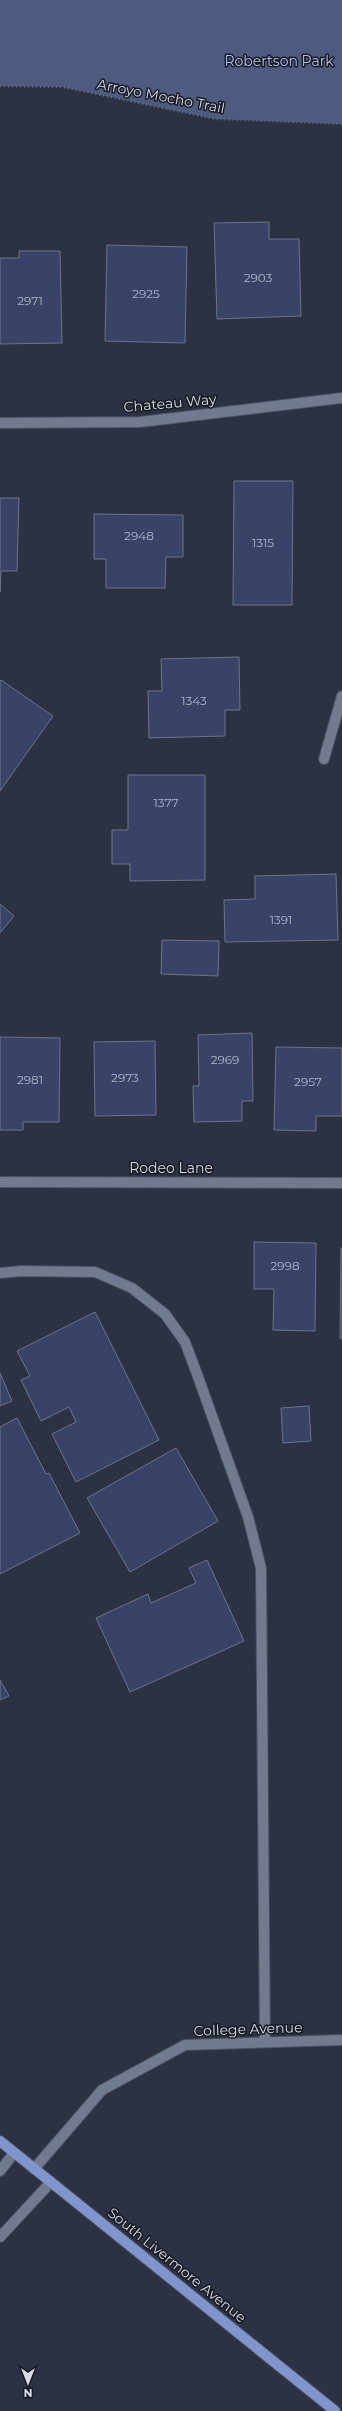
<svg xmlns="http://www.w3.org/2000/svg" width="342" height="2411" viewBox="0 0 342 2411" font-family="Montserrat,sans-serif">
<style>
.green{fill:#4e5a7f}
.building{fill:#384367;stroke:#6d7489}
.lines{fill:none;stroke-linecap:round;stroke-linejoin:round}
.minor-casing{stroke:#4b505f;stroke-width:12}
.major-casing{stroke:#4b505f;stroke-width:12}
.path{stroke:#686d7d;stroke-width:2.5;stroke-dasharray:1 3;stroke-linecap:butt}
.minor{stroke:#727a8f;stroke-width:10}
.major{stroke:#8094ce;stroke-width:10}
.labels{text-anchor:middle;stroke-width:3;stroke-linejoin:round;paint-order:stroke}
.number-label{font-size:12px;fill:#b0b6c8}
.park-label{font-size:14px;fill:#b1c3f6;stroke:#171a22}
.street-label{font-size:14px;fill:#d8dce8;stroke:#171a22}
</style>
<rect width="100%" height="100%" fill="#2c3243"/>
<path class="green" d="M0,0h342v124l-127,-5 -152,-32 -63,-1z"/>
<path class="building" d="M269,222v17h30l2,77 -84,3 -3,-96z
M107,245l80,2 -2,96 -80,-2z
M19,251h41l2,92 -62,1v-86h19z
M234,481h59l-1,124h-59z
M0,498h19l-2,73h-16l-1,21z
M94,514l89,1v42h-17l-1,31h-59v-29h-12z
M239,657l1,53h-15v26l-76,2 -1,-47h14l-1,-32z
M1,680l52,36 -53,75v-110z
M128,775h77v105l-75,1v-17h-18v-34h16z
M336,874l2,66 -113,2 -1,-42 31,-1v-23z
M0,904l14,12 -14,17z
M162,940l57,1 -1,35 -57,-2z
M252,1033l1,68h-11v20l-48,1 -1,-36h6l-1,-51z
M0,1037l60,1 -1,84h-36v8h-23z
M155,1041l1,74 -61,1 -1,-74z
M276,1047l66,1v68h-26v15l-42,-1z
M254,1242l62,1 -1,88 -42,-1 1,-41h-20z
M341,1248h1v91l-2,-1z
M95,1312l64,128 -83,42 -24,-48 24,-12 -7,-15 -28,14 -20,-41 9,-4 -13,-25z
M0,1373l12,28 -12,5z
M309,1406l2,35 -28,2 -2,-35z
M17,1418l29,56 3,-1 31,60 -80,41v-147z
M176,1448l42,73 -88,51 -43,-74z
M207,1560l37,81 -114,51 -34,-74 52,-24 3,9 45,-20 -7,-15z
M0,1680l9,16 -9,4z"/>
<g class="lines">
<g class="minor-casing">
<path id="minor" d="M0,423l140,-1 202,-24
M324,759l18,-63
M0,1182l342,1
M0,1273l21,-2 74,1 37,16 33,26 20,28 12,32 51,143 13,51 4,473
M34,2169l68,-79 83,-45 157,-5
M0,2171l14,-18
M0,2237l51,-55"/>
</g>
<g class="major-casing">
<path id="major" d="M0,2141l335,270"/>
</g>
<path class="path" d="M0,86l63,1 152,32 127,5"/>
<use href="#minor" class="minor"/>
<use href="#major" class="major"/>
</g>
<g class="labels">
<g class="number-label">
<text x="258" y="282">2903</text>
<text x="146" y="298">2925</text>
<text x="30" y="305">2971</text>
<text x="139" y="540">2948</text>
<text x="263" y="547">1315</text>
<text x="194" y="705">1343</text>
<text x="166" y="807">1377</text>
<text x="281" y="924">1391</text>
<text x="225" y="1064">2969</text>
<text x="125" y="1082">2973</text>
<text x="30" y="1084">2981</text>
<text x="308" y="1086">2957</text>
<text x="285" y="1270">2998</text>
</g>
<g class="park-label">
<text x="279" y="66">Robertson Park</text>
</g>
<g class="street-label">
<text transform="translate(161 96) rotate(11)" y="5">Arroyo Mocho Trail</text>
<text transform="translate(170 403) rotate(-5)" y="5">Chateau Way</text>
<text x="171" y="1173">Rodeo Lane</text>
<text transform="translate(248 2029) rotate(-2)" y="5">College Avenue</text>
<text transform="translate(177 2265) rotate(39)" y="5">South Livermore Avenue</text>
</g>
</g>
<g transform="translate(28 2383) rotate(180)" stroke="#171a22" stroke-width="3" paint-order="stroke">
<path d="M0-3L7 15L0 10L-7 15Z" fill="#d8dce8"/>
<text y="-6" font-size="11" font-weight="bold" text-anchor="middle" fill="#d8dce8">N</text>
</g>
</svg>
